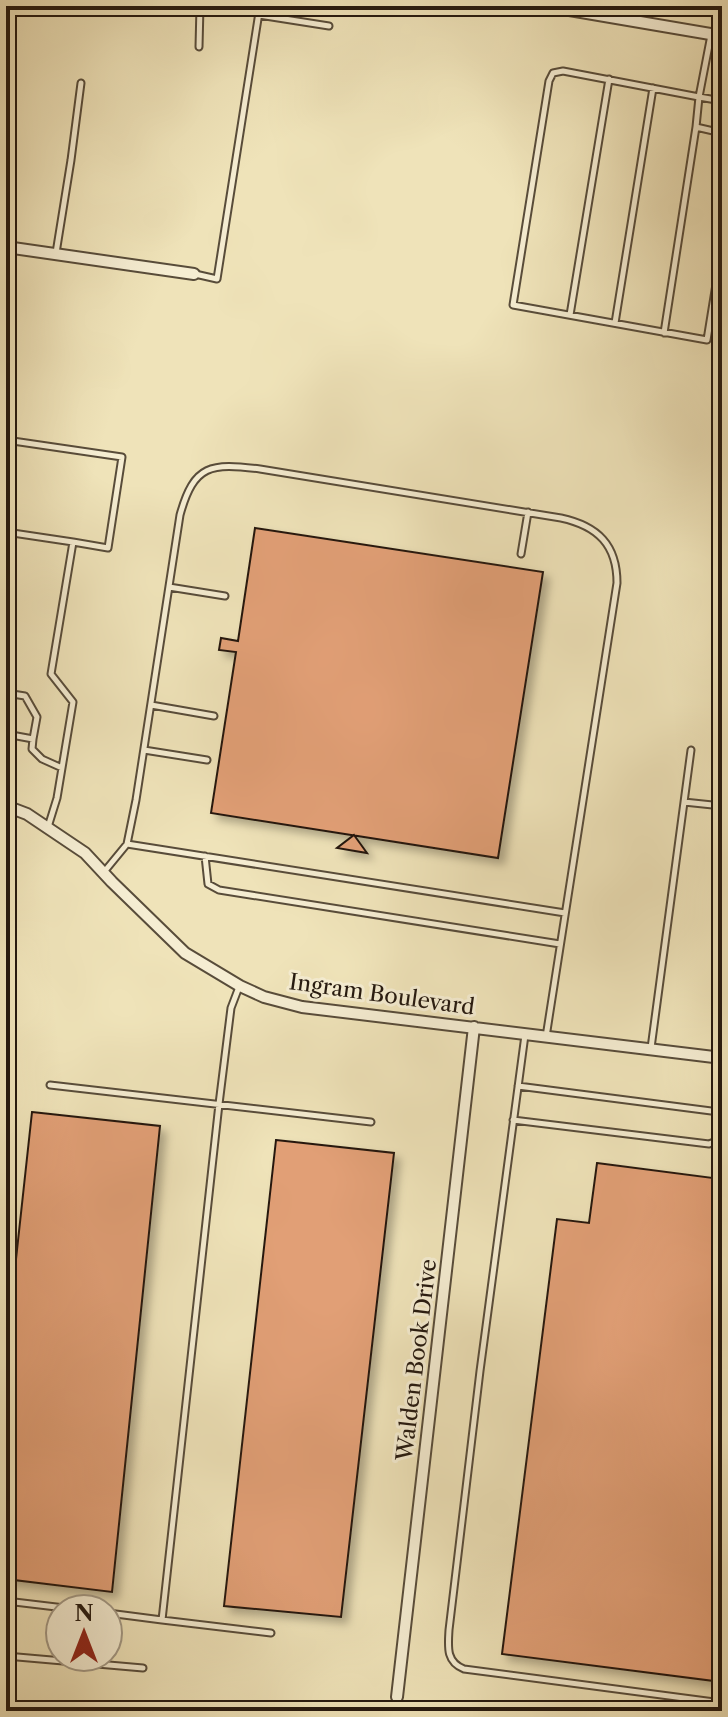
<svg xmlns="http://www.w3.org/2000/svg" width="728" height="1717" viewBox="0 0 728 1717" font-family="'Libre Caslon Text',serif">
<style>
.building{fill:#e19f76;stroke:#25190f;stroke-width:2;filter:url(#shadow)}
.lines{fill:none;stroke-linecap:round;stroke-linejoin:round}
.service-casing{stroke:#584c3a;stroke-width:9}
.minor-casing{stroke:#584c3a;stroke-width:14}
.service{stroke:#f5edd2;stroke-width:5}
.minor{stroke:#f5edd2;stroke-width:10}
.labels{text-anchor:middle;stroke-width:6;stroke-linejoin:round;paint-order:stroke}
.street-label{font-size:22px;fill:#25190f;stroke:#f5edd2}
</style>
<defs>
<filter id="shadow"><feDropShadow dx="6" dy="6" stdDeviation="4" flood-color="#0004"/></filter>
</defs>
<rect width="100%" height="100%" fill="#efe3b9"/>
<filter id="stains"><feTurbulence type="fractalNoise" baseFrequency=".0025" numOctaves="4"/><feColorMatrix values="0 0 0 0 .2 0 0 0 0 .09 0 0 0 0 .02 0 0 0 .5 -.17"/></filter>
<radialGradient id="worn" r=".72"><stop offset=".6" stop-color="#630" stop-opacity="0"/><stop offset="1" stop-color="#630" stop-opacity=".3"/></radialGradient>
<path class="building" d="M255,528l288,44 -45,286 -287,-45 25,-161 -17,-2 2,-12 17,3z
M354,835l13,18 -30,-5z
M32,1112l128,14 -48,466 -106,-13v-228z
M276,1140l118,13 -53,464 -117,-11z
M597,1163l124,16 -7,61 8,1v441l-220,-28 55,-435 32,4z"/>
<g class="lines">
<g class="service-casing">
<path id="service" d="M259,15l70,11
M711,35l-12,62 23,4
M199,47l1,-41
M722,133l-26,-6 3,-30 -136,-26 -10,2 -4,8 -36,224 194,35 15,-93
M56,253l15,-93 10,-77
M195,274l22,5 43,-273
M570,315l39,-236
M615,323l38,-235
M664,333l32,-206
M6,440l116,17 -14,91 -35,-6
M6,532l67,10 -22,132 22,28 -16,96 -9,29
M521,554l7,-42
M169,587l56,9
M6,693l19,3 12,21 -4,22 -27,-5
M151,705l63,11
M33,739l-1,10 10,10 20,9
M144,750l63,10
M684,802l38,4
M127,844l438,69
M205,856l3,28 11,6 341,54
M104,872l23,-28 9,-44 44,-285c14,-51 31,-52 80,-46l301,49c37,8 56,27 56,65l-71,454
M525,1035l-45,336 -31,259c-1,17 -3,32 15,39l258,34
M651,1048l40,-298
M50,1085l321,37
M518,1086l201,26
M513,1120l196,24 5,-2 2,-3 6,-39
M6,1601l67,8
M108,1613l54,7 57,-516 12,-96 8,-21
M162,1620l109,13
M6,1656l137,12
M305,1711v-2l16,2
M395,1711l2,-13"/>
</g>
<g class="minor-casing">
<path id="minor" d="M546,6l176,30
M6,247l188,27
M6,806l21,8 58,39 27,29 73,71 55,33 24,11 38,10 420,51
M397,1697l77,-670"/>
</g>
<use href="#service" class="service"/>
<use href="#minor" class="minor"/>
</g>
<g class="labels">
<g class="street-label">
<text transform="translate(382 994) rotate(8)" y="8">Ingram Boulevard</text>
<text transform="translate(416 1360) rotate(-83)" y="8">Walden Book Drive</text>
</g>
</g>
<rect width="728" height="1717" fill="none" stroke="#efe3b9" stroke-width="32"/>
<rect x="8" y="8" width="712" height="1701" fill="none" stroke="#25190f" stroke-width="4"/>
<rect x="16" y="16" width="696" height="1685" fill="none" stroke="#25190f" stroke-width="2"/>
<g transform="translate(84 1633)"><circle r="38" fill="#f5edd2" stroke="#a29884" stroke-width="2"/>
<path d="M0-6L14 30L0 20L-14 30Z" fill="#8f2418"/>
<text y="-12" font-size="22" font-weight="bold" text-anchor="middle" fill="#25190f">N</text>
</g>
<rect width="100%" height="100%" filter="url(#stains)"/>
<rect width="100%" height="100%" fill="url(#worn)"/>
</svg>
